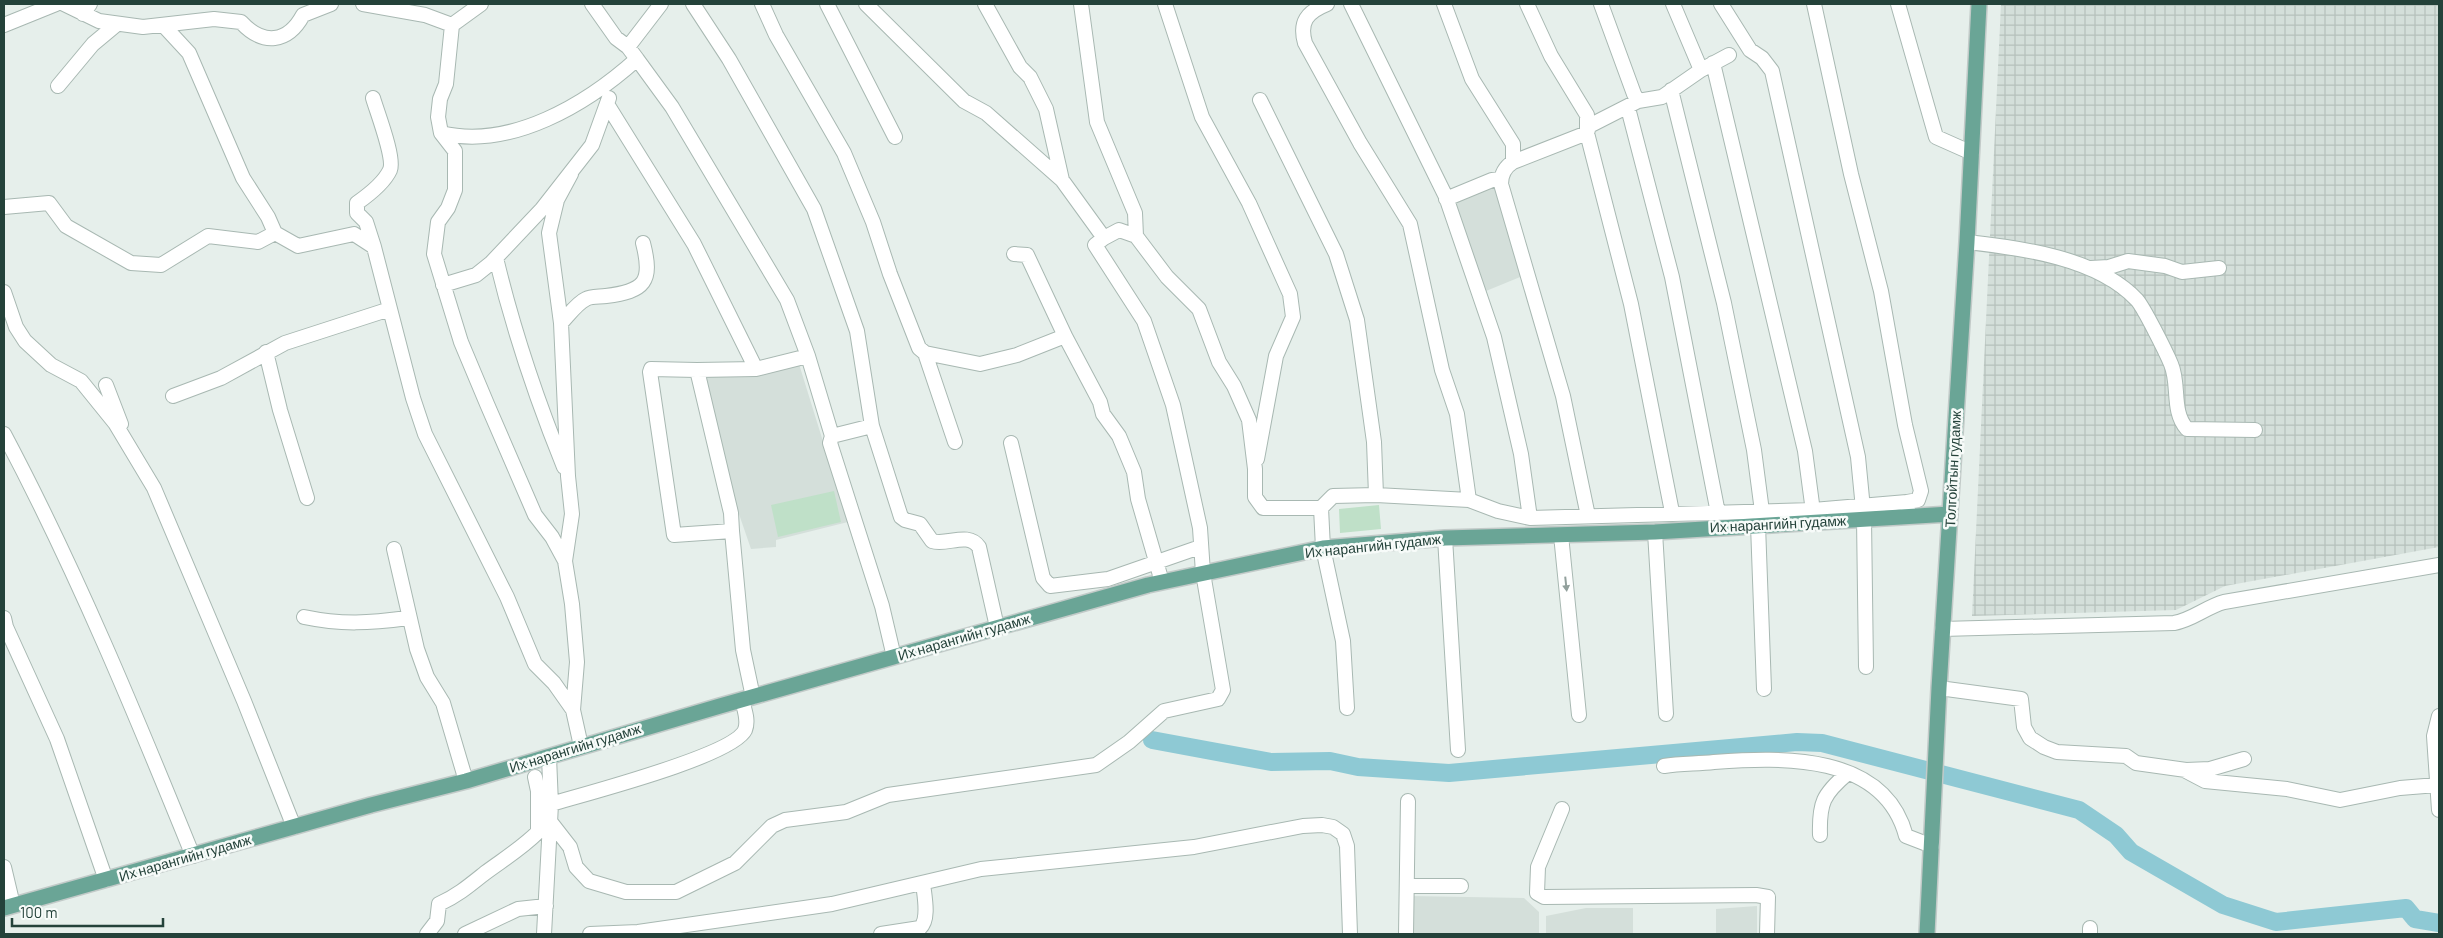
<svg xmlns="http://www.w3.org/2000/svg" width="2443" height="938" viewBox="0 0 2443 938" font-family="Barlow,sans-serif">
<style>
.built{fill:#d4dfda}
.industrial{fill:url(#industrial-grid)}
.garden{fill:#bfe0c8}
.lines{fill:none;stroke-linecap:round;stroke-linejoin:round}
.river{stroke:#8ec9d4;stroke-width:18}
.minor-casing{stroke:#a8b8b2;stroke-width:16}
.major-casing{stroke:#c2cac8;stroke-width:18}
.minor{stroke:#fff;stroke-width:14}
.major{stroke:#6aa596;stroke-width:15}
.oneway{fill:#92a09c}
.labels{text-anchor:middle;stroke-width:5;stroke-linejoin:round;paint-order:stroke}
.street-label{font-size:14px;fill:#24423a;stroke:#f7fbf9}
</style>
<defs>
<pattern id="industrial-grid" width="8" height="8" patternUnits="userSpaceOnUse" patternTransform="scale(1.25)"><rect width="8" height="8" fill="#d4dfda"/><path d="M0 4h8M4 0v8" fill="none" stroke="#b6c1bc"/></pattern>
</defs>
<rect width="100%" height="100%" fill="#e6efeb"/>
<path class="built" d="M1496,184l29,91 -39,16 -34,-87z
M799,364l49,158 -72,18v7l-25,2 -22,-64 -26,-112z
M1411,896l113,2 15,14v22h-128z
M1757,906v28h-41v-25z
M1586,908h47v26h-87v-18z"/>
<path class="industrial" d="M2001,4h438v543l-214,39 -49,24 -204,6z"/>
<path class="garden" d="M834,491l7,31 -63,15 -7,-32z
M1379,505l2,24 -41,4 -1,-24z"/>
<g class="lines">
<path class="river" d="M1152,740l119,22 59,-1 28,6 91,6 348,-31 25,1 257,67 37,25 15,17 92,53 53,17 130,-14 9,11 24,4"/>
<g class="minor-casing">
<path id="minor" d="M64,4l35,17 44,6 71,-8 27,3c22,24 47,21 62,-7l28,-11
M363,4l62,11 27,10 29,-21
M592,4l24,34 12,9
M693,4l36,55 85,150 43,122 15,95 29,91 4,3 15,4 12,17c15,5 36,-10 47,6l18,80
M762,4l14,31 68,118 29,69 17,52 29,74 6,5 55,11 37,-9 48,-19 35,66 3,12 16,22 15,36 4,27 24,83
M827,4l68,133
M866,4l98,97 22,12 76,67 42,58 15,-8 17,6 31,41 32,32 20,53 15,24 15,34 6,49v28l8,11h58
M985,4l35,63 10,10 16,32 16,71
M1081,4l16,118 38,91 1,23
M1165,4l37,113 47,86 41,91 3,23 -17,39 -19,103
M1327,4c-20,8 -28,18 -22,39l55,100 50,81 32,146 15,44 12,86
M1351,4l95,193 48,140 27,117 9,64
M1444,4l28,75 41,65v18c-8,5 -12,12 -12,22l62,212 25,120
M1527,4l24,52 36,59v18l44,171 41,208
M1601,4l33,90 4,7
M1673,4l28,66
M1721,4l29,46 12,8 10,13 86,386 6,62 2,148
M1814,4l37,170 30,117 24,134 16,66 -3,9 -11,2 1,8
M1898,4l38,133 36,16
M83,14l7,-10
M4,25l52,-21
M452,25l-6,59 -6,15 -2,18 3,16 14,18v39l-7,18 -10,14 -4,32 27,88 26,62 48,111 17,22 13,24 7,43 5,58 -4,48 8,36
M164,26l25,27 54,125 25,39 7,16 23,13 56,-12 20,13 39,151 12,36 82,163 28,67 19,19 19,27
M637,59l35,48 115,193 21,56 24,80 -2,7 52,163 12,51
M1713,63l92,388 9,68
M58,86l35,-42 24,-20
M1671,90l53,213 30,147 9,69
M373,98c4,14 22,60 17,72 -6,13 -23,26 -33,33v10l9,9 8,25
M1260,100l76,154 21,66 17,122 2,53
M607,104l87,140 62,125 52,-13
M1628,108l44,169 46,236
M441,133c70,17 146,-29 196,-74l-9,-12 33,-43
M1513,162l74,-29 2,-7 49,-25 24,-4 39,-27 28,-15
M1446,199l46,-19 9,-1
M4,207l45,-4 17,23 65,37 30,2 47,-29 50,6 17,-9
M1967,242c55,6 131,16 170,58 7,8 29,52 34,64 9,21 0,47 16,65l68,1
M1014,254l13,1 38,81
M496,258c17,71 40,140 68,209
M2091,268l18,-1 19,-6 37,5 17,6 37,-4
M443,285l33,-10 15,-12 51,-54 50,-64 17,-47
M4,292l12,35 9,14 26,24 30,16 34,42 39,65 90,213 50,126
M561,323c7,-7 16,-20 25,-24 5,-3 14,-2 20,-3 39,-5 47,-14 37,-53
M266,352l14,58 27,88
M925,353l30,89
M697,370l59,-1
M106,385l15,39
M173,396l48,-18 64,-35 105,-34
M4,434c72,136 131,279 189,422
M832,436l40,-10
M1011,443l32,135 7,8 58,-7 92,-32
M1758,525l6,164
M732,531l-58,4 -24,-163 1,-3 46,1 34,143 1,18 11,119 10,47
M1655,532l11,182
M1561,535l18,180
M1445,538l13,212
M394,549l23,100 10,28 16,26 23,78
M565,561l7,-47 -4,-38 -7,-153 -12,-90 8,-33 14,-26
M304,617c38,8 66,6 104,1
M4,618l2,9 51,112 49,141
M1942,629l232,-6c18,-3 32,-16 50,-21l215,-37
M1939,688l82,11 3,28 6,11 14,9 13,5 69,4 10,7 50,7 24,-1 34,-10
M1347,708l-4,-67 -20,-93 -2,-40 12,-12 43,-1 93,5 29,11 32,7 283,-8 94,-8
M2439,716l-5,20 5,74
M1664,766c17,-3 33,-2 50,-4 68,-5 170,-9 192,74l26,10
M2186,771l19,10 82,8 53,11 60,-12 37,-3
M551,804c33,-10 182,-48 194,-74 4,-10 -1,-21 -3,-30
M1562,809l-24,58 -1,26 7,4 212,-2 12,2 -1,37
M549,820l21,27 6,20 13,14 37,11h50l59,-29 37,-37 13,-6 61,-8 42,-17 208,-30 33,-23 35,-31 54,-12 5,-9 -20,-117 -3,-45 -27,-123 -29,-84 -49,-76 9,-7
M1820,835c-1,-32 3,-41 28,-62
M4,867l9,38
M1407,886h54
M427,934l10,-13 2,-17c18,-8 31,-19 46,-31 19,-14 37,-25 53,-41v-41l-3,-14
M465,934l53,-25 28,-3
M544,934l7,-130 -2,-47
M590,934l48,-2 194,-28 149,-35 213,-22 109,-21 19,-1 11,2 10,7 4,12 3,88
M881,934l39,-6c10,-9 4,-33 3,-45
M1406,934l2,-133
M2090,934v-6"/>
</g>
<g class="major-casing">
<path id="major" d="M4,908l367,-103 95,-24 254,-75 428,-121 175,-37 122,-10 210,-6 295,-18
M1927,934l12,-246 28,-446 12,-238"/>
</g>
<use href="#minor" class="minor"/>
<use href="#major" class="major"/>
</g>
<defs><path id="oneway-solid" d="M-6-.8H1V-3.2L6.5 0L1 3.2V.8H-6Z" transform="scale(1.25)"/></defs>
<use class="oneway" href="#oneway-solid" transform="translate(1566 584) rotate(84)"/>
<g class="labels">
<g class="street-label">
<text transform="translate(1953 469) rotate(-87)" y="5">Толгойтын гудамж</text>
<text transform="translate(1778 524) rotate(-3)" y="5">Их нарангийн гудамж</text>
<text transform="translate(1373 546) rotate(-6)" y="5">Их нарангийн гудамж</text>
<text transform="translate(964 637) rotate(-16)" y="5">Их нарангийн гудамж</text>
<text transform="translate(575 748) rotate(-17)" y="5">Их нарангийн гудамж</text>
<text transform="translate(185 858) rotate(-16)" y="5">Их нарангийн гудамж</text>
</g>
</g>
<rect width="2443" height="938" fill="none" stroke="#24423a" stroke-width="10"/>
<path d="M12 918v8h151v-8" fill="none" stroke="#24423a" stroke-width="2.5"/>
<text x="20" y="918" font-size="15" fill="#24423a" stroke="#f7fbf9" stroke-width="4" paint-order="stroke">100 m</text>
</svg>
